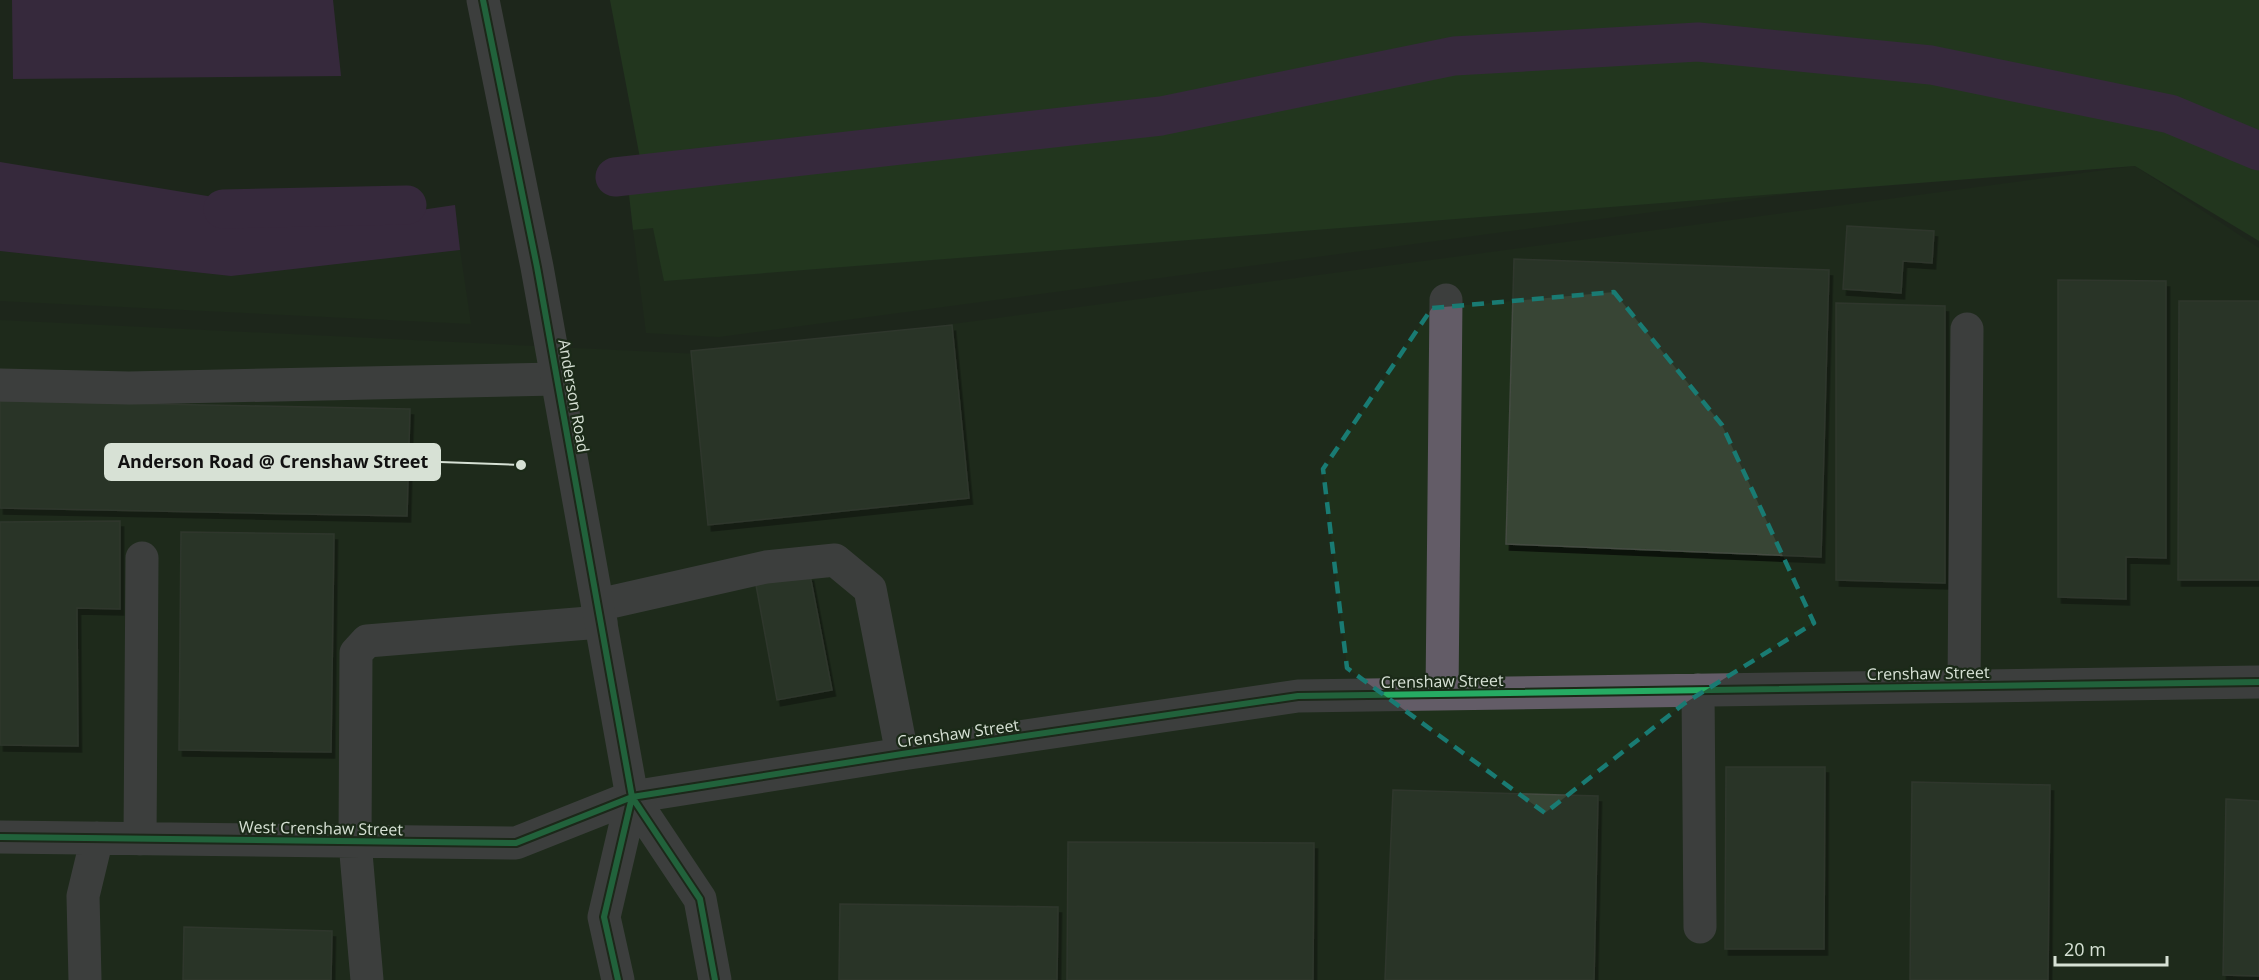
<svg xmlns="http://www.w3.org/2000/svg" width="2259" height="980" viewBox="0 0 2259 980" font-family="'Open Sans',sans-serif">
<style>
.built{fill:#1f301b}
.green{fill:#284923}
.water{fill:#552d64}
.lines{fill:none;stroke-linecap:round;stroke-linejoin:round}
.canal{stroke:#552d64;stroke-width:39}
.building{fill:#374534;stroke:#444b42;stroke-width:1.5;filter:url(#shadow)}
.minor{stroke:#635c67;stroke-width:33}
.major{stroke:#625c66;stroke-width:33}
.cycleway-casing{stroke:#1b2a18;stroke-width:10}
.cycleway{stroke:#26ab63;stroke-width:6}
.marked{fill:none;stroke:#197b73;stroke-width:4.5;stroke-dasharray:12 8;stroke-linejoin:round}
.labels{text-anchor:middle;stroke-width:4.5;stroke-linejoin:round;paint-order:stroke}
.street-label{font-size:16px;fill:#d7e1d5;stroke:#1b2a18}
.leader{fill:none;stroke:#d7e1d5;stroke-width:2}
.callout-dot{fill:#d7e1d5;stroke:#1b2a18;stroke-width:2}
.callout{fill:#d7e1d5;stroke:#d7e1d5;stroke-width:2}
.callout-label{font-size:18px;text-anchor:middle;font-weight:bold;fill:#111}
</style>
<defs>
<filter id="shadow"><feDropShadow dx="3.5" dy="6" stdDeviation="0" flood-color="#0009"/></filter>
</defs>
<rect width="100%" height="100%" fill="#1e261c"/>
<path class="built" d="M1223,155l833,3 -1337,179 -73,-4 -13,-103z
M2135,166l124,82v732h-2259v-660l720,35z
M460,250l11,74 -471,-23v-50l231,25z"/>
<path class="green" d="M610,0h1649v241l-124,-75 -1471,115 -11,-53 -20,2 -6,-53 16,-3z"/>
<path class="water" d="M12,0h321l8,76 -328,3z
M0,162l353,58 102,-15 5,45 -229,26 -231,-25z"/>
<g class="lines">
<path class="canal" d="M615,177l546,-61 293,-60 244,-14 233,23 239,49 89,37
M223,209l184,-4"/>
</g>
<path class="building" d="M1847,226l87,5 -2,32 -29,-2 -2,32 -58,-4z
M1514,259l315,11 -8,287 -315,-13z
M2058,280l108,1v277l-40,-1v42l-68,-2z
M2179,301h80v279h-81z
M1836,303l109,3v277l-109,-3z
M952,325l17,173 -261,27 -17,-174z
M0,401l410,8 -3,107 -407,-8z
M120,521v88l-43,-1 1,138 -78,-1v-223z
M181,532l153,2 -3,218 -152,-2z
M810,575l22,115 -55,10 -21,-115z
M1726,767h99l-1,182h-99z
M1912,782l138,3 -2,195h-138z
M1393,790l205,6 -4,184h-209z
M2226,799l33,2v175l-36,-1z
M1068,842l246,1 -1,137h-246z
M840,904l218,3 -1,73h-218z
M184,927l148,4 -1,49h-148z"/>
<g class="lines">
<path class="minor" d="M0,385l129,3 428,-9
M598,605l168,-38 69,-7 35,29 32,165
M1964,686l3,-357
M1698,690l2,237
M1442,694l4,-394
M0,837l516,6 116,-46 270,-43 396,-58 961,-14
M140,839l2,-281
M85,980l-2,-84 14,-58
M367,980l-12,-138 1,-189 11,-12 234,-19"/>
<path class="major" d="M483,0l54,267 95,530 -28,120 14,63
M632,797l68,102 15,81"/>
<g class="cycleway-casing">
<path id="cycleway" d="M483,0l54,267 95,530 -28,120 14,63
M632,797l68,102 15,81
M0,837l516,6 116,-46 270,-43 396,-58 961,-14"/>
</g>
<use href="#cycleway" class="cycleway"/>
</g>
<path d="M0 0H2259V980H0ZM1614,292l108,133 92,198 -129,80 -140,110 -198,-145 -24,-199 109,-161z" fill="#1e261c" fill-opacity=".55" fill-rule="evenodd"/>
<path class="marked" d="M1614,292l108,133 92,198 -129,80 -140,110 -198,-145 -24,-199 109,-161z"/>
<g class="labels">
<g class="street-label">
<text transform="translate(574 396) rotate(80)" y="6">Anderson Road</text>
<text transform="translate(1928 673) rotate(-1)" y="6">Crenshaw Street</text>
<text transform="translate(1442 681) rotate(-1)" y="6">Crenshaw Street</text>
<text transform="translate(958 733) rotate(-8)" y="6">Crenshaw Street</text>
<text transform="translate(321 828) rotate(1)" y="6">West Crenshaw Street</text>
</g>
</g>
<path class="leader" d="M521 465L440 462"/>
<circle class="callout-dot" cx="521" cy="465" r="6"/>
<rect class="callout" x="105" y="444" width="335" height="36" rx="6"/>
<g class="callout-label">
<text x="273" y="468">Anderson Road @ Crenshaw Street</text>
</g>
<path d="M2055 956v9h112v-9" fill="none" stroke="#d7e1d5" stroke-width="3"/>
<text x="2064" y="956" font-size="18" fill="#d7e1d5" stroke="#1b2a18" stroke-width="4.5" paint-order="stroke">20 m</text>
</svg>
